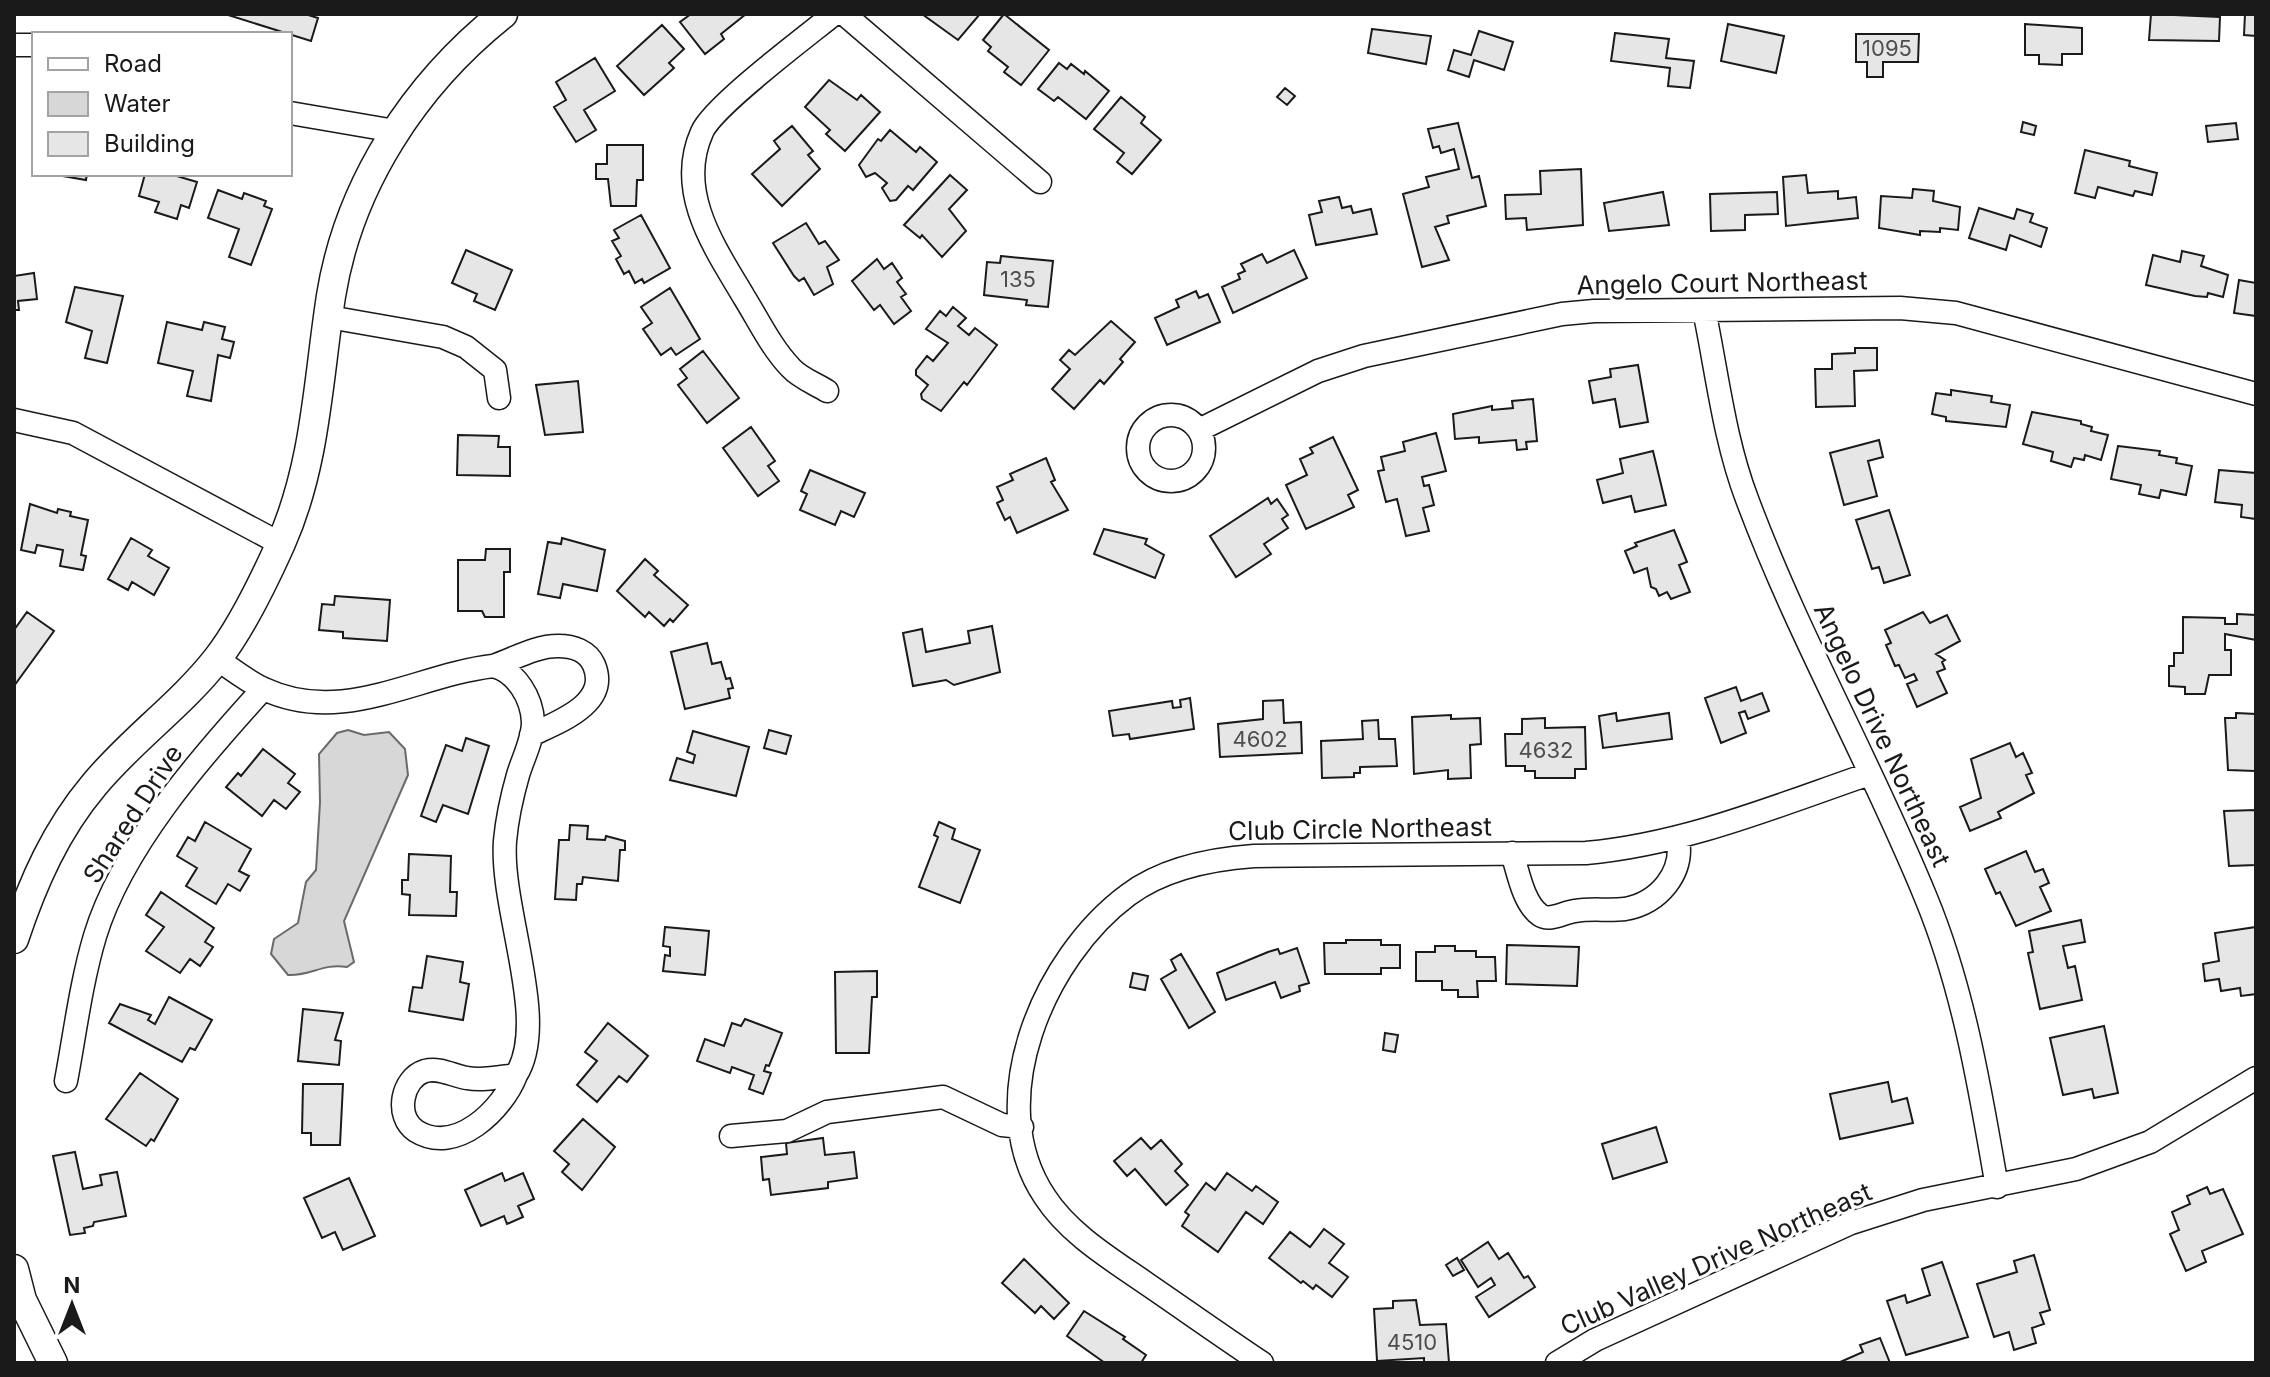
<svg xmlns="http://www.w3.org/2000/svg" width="2270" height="1377" viewBox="0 0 2270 1377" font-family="Inter,sans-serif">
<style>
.water{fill:#d7d7d7;stroke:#6a6a6a;stroke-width:2}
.building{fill:#e6e6e6;stroke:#1a1a1a;stroke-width:2}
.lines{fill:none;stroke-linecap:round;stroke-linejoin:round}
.minor-casing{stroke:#1a1a1a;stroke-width:25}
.major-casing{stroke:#1a1a1a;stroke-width:31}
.minor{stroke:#fff;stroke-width:22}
.major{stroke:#fff;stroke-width:28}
.labels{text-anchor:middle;stroke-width:6;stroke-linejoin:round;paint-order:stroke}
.number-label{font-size:22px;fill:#4d4d4d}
.street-label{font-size:26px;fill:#1a1a1a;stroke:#fff}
</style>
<rect width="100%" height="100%" fill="#fff"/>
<path class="water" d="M348,730l16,5 25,-3 16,17 3,26 -64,146 10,41 -7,5c-25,-4 -35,9 -59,8l-17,-21 3,-15 24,-16 8,-41 10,-12 4,-68 -1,-48 18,-21z"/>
<path class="building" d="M225,14h80l13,4 -7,23z
M691,14h55l-25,20 3,5 -19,15 -25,-32z
M922,14h58l-22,26z
M1004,14l45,36 -28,35 -17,-13 4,-5 -20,-16 3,-4 -8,-7z
M2151,14l69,3 -1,24 -70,-1z
M2245,14h11v22l-12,-1z
M1728,24l56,12 -8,37 -55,-12z
M2025,24l57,4v26h-20v11l-23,-1v-9h-14z
M662,25l22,24 -15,14 5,5 -30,27 -27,-29z
M1372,29l59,7 -5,28 -58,-11z
M1479,31l34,11 -9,28 -30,-10 -5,17 -21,-7 6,-20 17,5z
M1615,33l54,6 -3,19 28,3 -4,27 -22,-2 2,-18 -59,-7z
M1856,34h63l-1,28h-35v15h-16v-15h-11z
M595,58l20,33 -31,19 12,20 -20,12 -22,-35 12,-7 -10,-18z
M1059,63l8,6 4,-5 13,10 1,-3 24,20 -23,28 -28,-22 -4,4 -16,-12z
M829,80l28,20 4,-5 19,17 -35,39 -19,-17 4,-4 -25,-23z
M1285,88l10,8 -8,9 -10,-8z
M1121,97l24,20 -4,6 20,17 -29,34 -15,-12 7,-9 -30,-24z
M2023,122l13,4 -2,9 -13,-3z
M1458,123l14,55 7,-2 7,30 -39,10 2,7 -14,4 14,33 -27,7 -19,-73 26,-7 -3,-10 33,-8 -5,-20 -13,4 -2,-7 -6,2 -5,-19z
M2236,123l2,16 -30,3 -2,-16z
M792,126l21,25 -5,4 12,14 -38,37 -30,-32 28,-25 -6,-8z
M890,130l26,22 4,-5 17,15 -24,28 -5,-4 -12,14 -6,1 -8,-13 5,-5 -12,-10 -9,4 -7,-12 19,-26 3,2z
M607,145h36v35h-6l-1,26h-25l-3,-27h-12v-15h11z
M2085,150l45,11 -1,5 28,7 -5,22 -17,-4 -2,5 -35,-9 -3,11 -20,-5z
M1581,169l2,56 -56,5 -1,-12 -20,1 -1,-24 36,-1 -1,-23z
M51,174h36l-1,6z
M145,174h25l27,8 -8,26 -8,-3 -4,14 -22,-7 4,-10 -20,-6z
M950,175l17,15 -18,19 17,22 -24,26 -20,-22 -2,3 -16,-13z
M1806,175l2,18 30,-2v8l18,-2 2,21 -72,8 -3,-49z
M1913,189l21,2 -1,10 27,6 -2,23 -18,-2v4l-20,-1v4l-41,-7 2,-32 31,2z
M218,190l24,9 2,-6 22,8 -2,5 8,3 -21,56 -22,-8 10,-28 -31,-11z
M1663,192l6,33 -60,6 -5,-28z
M1777,192l1,22 -33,1v15l-34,1 -1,-37z
M1339,197l3,11 9,-2 2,7 18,-4 6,25 -61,11 -7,-30 13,-3 -3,-11z
M1979,208l35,11 3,-10 16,5 -3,8 17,6 -6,19 -31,-12 -4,15 -37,-12z
M641,215l29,53 -26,15 -2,-4 -7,4 -6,-12 -5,3 -8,-15 5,-3 -9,-15 7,-3 -5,-8z
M806,223l13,21 6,-3 14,19 -12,7 6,17 -19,11 -10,-17 -5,3 -5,-5 -21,-33z
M466,250l46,20 -17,40 -21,-9 3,-7 -25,-11z
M1294,250l13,28 -74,35 -11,-26 18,-8 -2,-5 7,-3 -4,-7 21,-10 5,9z
M2182,251l22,5 -3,10 27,9 -5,22 -15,-4 -1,4 -12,-1 -49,-11 7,-30 27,7z
M1001,256l52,5 -5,46 -22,-2 1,-5 -43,-5 3,-33 13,1z
M877,259l7,10 8,-6 10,15 -5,4 9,12 -5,3 10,14 -17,13 -14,-19 -6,5 -22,-29z
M34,273l3,26 -19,2 1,9h-5v-34z
M2239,280l17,3v33l-22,-3z
M75,287l48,9 -16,67 -22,-5 7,-27 -26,-9z
M670,288l30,51 -24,16 -5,-7 -10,7 -18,-26 9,-6 -11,-16z
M1196,291l3,7 9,-4 12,28 -53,23 -12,-27 24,-11 -3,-7z
M953,307l13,11 -8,8 11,9 6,-7 22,17 -30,40 -3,-3 -23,29 -19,-12 -1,-5 7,-9 -12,-10v-5l11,-14 6,5 15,-18 -22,-14 14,-18 6,5z
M1111,321l24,21 -15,17 3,3 -19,22 -4,-4 -26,29 -22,-20 18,-20 -10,-9 9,-10 6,5z
M167,322l35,8 2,-8 21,5 -3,12 12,3 -4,16 -12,-3 -7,46 -24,-5 6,-25 -35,-8z
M1855,348h22v22l-23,1 1,35 -39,1 -1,-38h17v-15l23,-1z
M703,351l36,47 -32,25 -29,-38 9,-7 -7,-9z
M1638,365l10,57 -28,5 -5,-28 -22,4 -4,-22 22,-4 -1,-8z
M578,381l5,51 -38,3 -9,-50z
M1951,390l41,6 -1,6 19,3 -4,22 -60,-6v-4l-14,-3 4,-21 15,2z
M1533,399l4,42 -11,1 1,7 -10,1 -1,-10 -37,3v-6l-24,2 -2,-25 39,-8v4l21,-2 -1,-7z
M2032,412l49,9v3l11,3 -1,4 17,4 -7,25 -16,-5 -1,5 -10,-2 -3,9 -20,-6 2,-9 -30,-8z
M751,427l24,34 -7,5 11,15 -21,15 -35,-48z
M1436,433l10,38 -24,6 2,9 5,-1 5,20 -11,3 6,23 -23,5 -9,-37 -11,3 -8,-31 6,-1 -3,-13 24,-6 -2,-9z
M458,435l41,1 -1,11h12v29l-53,-1z
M1333,437l25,53 -10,5 6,12 -48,22 -20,-44 21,-10 -7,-16 13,-6 -3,-5z
M1879,440l4,17 -15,4 9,35 -33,9 -14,-52z
M2118,446l42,5 -1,4 18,3 -1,5 16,3 -6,29 -25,-5 -2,8 -20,-4 2,-9 -30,-6z
M1653,451l13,54 -31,7 -4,-16 -28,7 -6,-23 26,-7 -3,-14z
M1046,458l9,22 -4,2 17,28 -51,23 -7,-16 -5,3 -8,-17 6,-3 -6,-13 16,-7 -3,-6z
M810,470l55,23 -11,24 -13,-6 -6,14 -35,-15 7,-16 -6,-3z
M2219,470l37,3v46l-15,-2 1,-12 -27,-3z
M1268,498l3,6 6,-5 11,16 -6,4 6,9 -24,16 7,10 -35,23 -26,-41z
M30,504l27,9 1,-4 13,3 -1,4 18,4 -7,35 5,1 -3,14 -23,-4 3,-16 -26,-5 -2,8 -14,-3z
M1889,510l21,65 -26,8 -5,-16 -7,2 -16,-49z
M1104,529l43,10 -2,5 19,11 -9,23 -61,-24z
M1674,530l13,32 -8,3 11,27 -19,7 -4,-7 -8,4 -3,-7 -5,-2 -4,-19 -13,5 -9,-22 12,-5 -2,-3z
M131,538l21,12 -4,6 21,12 -15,27 -22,-13 -4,8 -20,-11z
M562,538l43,12 -8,41 -34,-7 -3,14 -22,-4 10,-52 13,2z
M486,549h24v23h-6v45h-19l-3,-6h-24v-51h27z
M645,559l13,12 -4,4 34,30 -15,17 -3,-3 -6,7 -15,-14 -4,5 -28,-26z
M335,596l55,4 -3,41 -44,-3v-6l-24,-2 3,-26 12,1z
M27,612l27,19 -40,55v-56z
M1923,612l7,11 17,-8 13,26 -24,13 9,6 -3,2 3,7 -8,3 10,21 -30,14 -10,-23 10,-4 -3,-6 -9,4 -6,-13 -4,1 -9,-21 5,-2 -6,-13z
M2237,614l19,1v25l-31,-6v16h6v25h-22l-4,19h-20v-7l-16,-1v-20h5v-13h9v-36l42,1v6h12z
M992,626l8,46 -46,13 -8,-5 -33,6 -10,-53 19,-4 4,23 44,-9 -2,-12z
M707,643l5,21 9,-2 5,17 4,-1 3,10 -5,1 2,9 -45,11 -14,-57z
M1736,687l5,14 21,-8 7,18 -21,8 -3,-8 -6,2 7,20 -25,10 -16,-45z
M1190,698l4,31 -64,10 -1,-5 -16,2 -4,-25 63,-10 1,7 8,-1 -1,-7z
M1283,700l1,23 17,-1 1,31 -82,4 -2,-33 45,-5v-18z
M1616,713l1,8 52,-8 3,26 -69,9 -4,-32z
M2236,713l20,1 -1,57 -27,-1 -3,-52h11z
M1451,715v4l29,-1 1,26 -11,1 1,33 -23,1v-9l-34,4 -2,-57z
M1545,718v10l40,-1 1,42h-11v9h-40v-7h-10v-5h-19l-1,-32h17v-15z
M1378,720l1,19h16l2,27 -37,1v6h-6v4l-32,1 -1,-37 42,-2 -1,-18z
M769,730l22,6 -5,18 -22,-6z
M693,731l56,16 -13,49 -66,-16 7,-22 16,5 2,-8 -8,-3z
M466,738l23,8 -21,68 -25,-9 -7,17 -15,-6 25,-71 16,6z
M2010,743l6,14 7,-4 9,20 -6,2 8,18 -36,19 3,6 -31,13 -10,-24 21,-9 -10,-39z
M263,749l32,25 -7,9 12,9 -14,17 -12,-9 -12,16 -36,-29 12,-14 3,3z
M2256,810v55l-27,1 -5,-55z
M205,822l46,27 -12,22 10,5 -9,15 -12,-7 -12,20 -30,-18 11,-18 -20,-12 11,-19 7,4z
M939,822l16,7 -3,10 28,11 -20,53 -41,-16 19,-50 -4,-2z
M570,825l18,1 -1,13 18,1 1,-4 19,5v9h-5l-2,31 -35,-4 -1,7h-5l-1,16 -21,-1 4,-59h10z
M2026,851l9,21 8,-3 6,14 -9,4 11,24 -35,15 -16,-34 -4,2 -11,-25z
M409,854l42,2 -1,36h7l-1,24 -47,-1 1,-20 -8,-1v-14h6z
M161,892l53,36 -9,14 8,5 -13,19 -10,-7 -10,14 -34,-22 18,-24 -18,-12z
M2081,920l4,22 -22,4 5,22 7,-2 7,34 -42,9 -12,-56 5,-1 -4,-21z
M665,927l44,4 -4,44 -42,-4 2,-16 5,1v-9l-7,-1z
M2256,927v67l-15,2 -1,-8 -19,3 -2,-12 -14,2 -2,-17 16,-3 -4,-28z
M1346,940h35v5h19v23h-19v6h-56l-1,-31h22z
M1507,945l72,2 -2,39 -71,-2z
M1435,946h20v5h21v6h19l1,24h-19l1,16h-20v-7h-16v-9h-26v-29h19z
M1297,948l12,35 -10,3 1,5 -19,7 -6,-16 -49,18 -9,-27 51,-21 10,-3 2,5z
M1181,954l34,58 -26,16 -28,-49 15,-9 -5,-10z
M427,956l36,6 -3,20 9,2 -6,36 -54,-9 4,-24 9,1z
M877,971v26h-5l-3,56h-33l-1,-81z
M1133,973l15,3 -3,14 -15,-3z
M169,997l43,23 -17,30 -5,-2 -8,14 -73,-39 11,-19 31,11 -3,5 7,4z
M303,1009l40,4 -8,27 6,1 -2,24 -41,-4z
M745,1019l37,14 -13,33 -3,-1 -2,6 7,2 -8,21 -14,-5 5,-14 -22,-8 -2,6 -33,-12 8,-22 19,7 8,-23 9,3z
M608,1023l40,33 -21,26 -8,-6 -22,26 -20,-17 20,-24 -12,-9z
M2104,1026l14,67 -24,5 -2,-9 -29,6 -13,-57z
M1385,1033l13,2 -3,17 -12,-2z
M140,1073l38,26 -24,42 -3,-2 -5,7 -40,-27z
M1888,1082l4,20 15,-4 6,25 -73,16 -10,-45z
M303,1084h40l-3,61h-29v-12h-9z
M583,1119l32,28 -33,43 -20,-18 7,-8 -15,-13z
M1656,1127l11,35 -54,17 -11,-35z
M823,1138l2,17 29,-3 3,26 -29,4v6l-57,7 -2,-16 -6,1 -2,-23 26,-3 -1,-11z
M1141,1138l10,11 10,-9 21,24 -7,7 13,14 -22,20 -31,-36 -8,7 -13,-15z
M75,1152l8,37 19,-4 -2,-10 17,-3 9,44 -32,6 -1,4 -9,2 1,5 -15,2 -17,-79z
M502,1173l3,8 18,-8 11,26 -16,7 5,11 -16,7 -3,-8 -23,10 -16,-36z
M1227,1173l25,18 4,-5 22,16 -15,22 -17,-12 -28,40 -36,-26 7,-11 -4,-3 21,-29 9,7z
M349,1178l26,58 -32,14 -8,-18 -13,6 -18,-40z
M2207,1187l3,7 13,-5 20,45 -41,17 4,11 -20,9 -16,-37 9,-4 -7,-18 18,-8 -3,-8z
M1324,1229l20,15 -15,19 19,14 -16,20 -16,-12 -3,4 -10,-8 -2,2 -32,-25 21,-26 20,15z
M1488,1242l11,17 9,-6 16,25 4,-2 7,11 -46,30 -13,-20 19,-12 -4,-7 -13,9 -17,-27z
M2034,1255l16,55 -10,3 4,11 -12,4 4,15 -22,7 -5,-18 -15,5 -17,-53 40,-12 -3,-11z
M1457,1258l7,12 -11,6 -7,-11z
M1024,1259l45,44 -15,16 -13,-13 -6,7 -33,-30z
M1942,1262l26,75 -62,18 -19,-54 18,-6 2,8 23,-8 -8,-26z
M1416,1300l4,25 26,-1 3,39h-25v-5l-47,3 -3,-52 19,-1v-7z
M1084,1311l41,26 -2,2 23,16 -5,8h-36l-38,-27z
M1880,1338l10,25h-52l25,-11 -3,-7z"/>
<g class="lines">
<g class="minor-casing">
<path id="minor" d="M844,14l196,168
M14,45h20
M290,113l105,18
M1704,310c13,62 20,129 43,189 51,137 124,264 179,399 38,92 54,191 71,289
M329,317l114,20 23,10 29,23 4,28
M827,391c-11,-7 -27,-13 -36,-23 -20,-21 -32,-47 -47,-71 -29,-49 -69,-105 -42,-165 11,-26 105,-96 132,-118
M1138 448a33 33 0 1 1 66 0a33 33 0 1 1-66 0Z
M14,420l59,13 208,111
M1199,430l119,-59 46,-15 198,-42 32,-3 306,-3 56,5 300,81
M217,659c15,10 31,23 47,30 79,37 152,-14 229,-23 23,5 39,32 40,56 0,18 -10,36 -15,53 -6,21 -11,44 -13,66 -5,69 45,180 11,234 -16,2 -33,6 -49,3 -14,-2 -27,-11 -42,-7 -23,7 -31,45 -9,60 40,25 87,-22 100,-56
M493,666c21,-7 42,-20 65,-20 15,0 30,5 36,19 16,39 -36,57 -63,70
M1512,853c6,18 11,50 28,62 10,7 24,-3 35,-4 16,-3 33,0 50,-2 34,-6 59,-36 53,-70
M66,1081c9,-48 15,-98 29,-145 27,-89 106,-179 168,-247
M731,1136l56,-5 40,-19 116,-15 59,28 20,2
M1262,1363c-39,-26 -77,-53 -115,-79 -36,-25 -78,-50 -102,-87 -64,-95 -1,-240 83,-302 36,-27 83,-36 126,-39l332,-3c99,-9 190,-47 283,-79
M1557,1363l38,-23 256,-117 72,-23 153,-31 74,-27 106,-64"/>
</g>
<g class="major-casing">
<path id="major" d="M14,939c19,-57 42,-109 80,-154 37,-45 87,-80 123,-126 25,-32 47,-78 64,-116 35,-79 37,-163 50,-247 18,-112 84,-212 172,-282
M14,1269l8,31 31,63"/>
</g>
<use href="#minor" class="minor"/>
<use href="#major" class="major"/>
</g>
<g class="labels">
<g class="number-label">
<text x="1887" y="56">1095</text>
<text x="1018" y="287">135</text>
<text x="1260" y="747">4602</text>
<text x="1546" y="758">4632</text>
<text x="1412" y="1350">4510</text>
</g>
<g class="street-label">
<text transform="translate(1722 283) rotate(-1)" y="9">Angelo Court Northeast</text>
<text transform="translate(1882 735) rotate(65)" y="9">Angelo Drive Northeast</text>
<text transform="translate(133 814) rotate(-57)" y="9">Shared Drive</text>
<text transform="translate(1360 829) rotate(-1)" y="9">Club Circle Northeast</text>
<text transform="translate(1716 1259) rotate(-24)" y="9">Club Valley Drive Northeast</text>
</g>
</g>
<rect width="2270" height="1377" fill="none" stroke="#1a1a1a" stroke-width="32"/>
<rect x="32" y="32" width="260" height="144" fill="#ffffff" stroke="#a3a3a3" stroke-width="2"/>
<rect x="48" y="58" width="40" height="12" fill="#ffffff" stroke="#a3a3a3" stroke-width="2"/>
<text x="104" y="72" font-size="24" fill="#1a1a1a">Road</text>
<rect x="48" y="92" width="40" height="24" fill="#d7d7d7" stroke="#a3a3a3" stroke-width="2"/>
<text x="104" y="112" font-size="24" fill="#1a1a1a">Water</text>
<rect x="48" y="132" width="40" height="24" fill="#e6e6e6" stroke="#a3a3a3" stroke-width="2"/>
<text x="104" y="152" font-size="24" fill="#1a1a1a">Building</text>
<g transform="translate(72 1305)" stroke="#ffffff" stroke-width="6" paint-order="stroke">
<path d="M0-6L14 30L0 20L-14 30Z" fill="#1a1a1a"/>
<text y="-12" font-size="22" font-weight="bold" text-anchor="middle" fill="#1a1a1a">N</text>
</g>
</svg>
